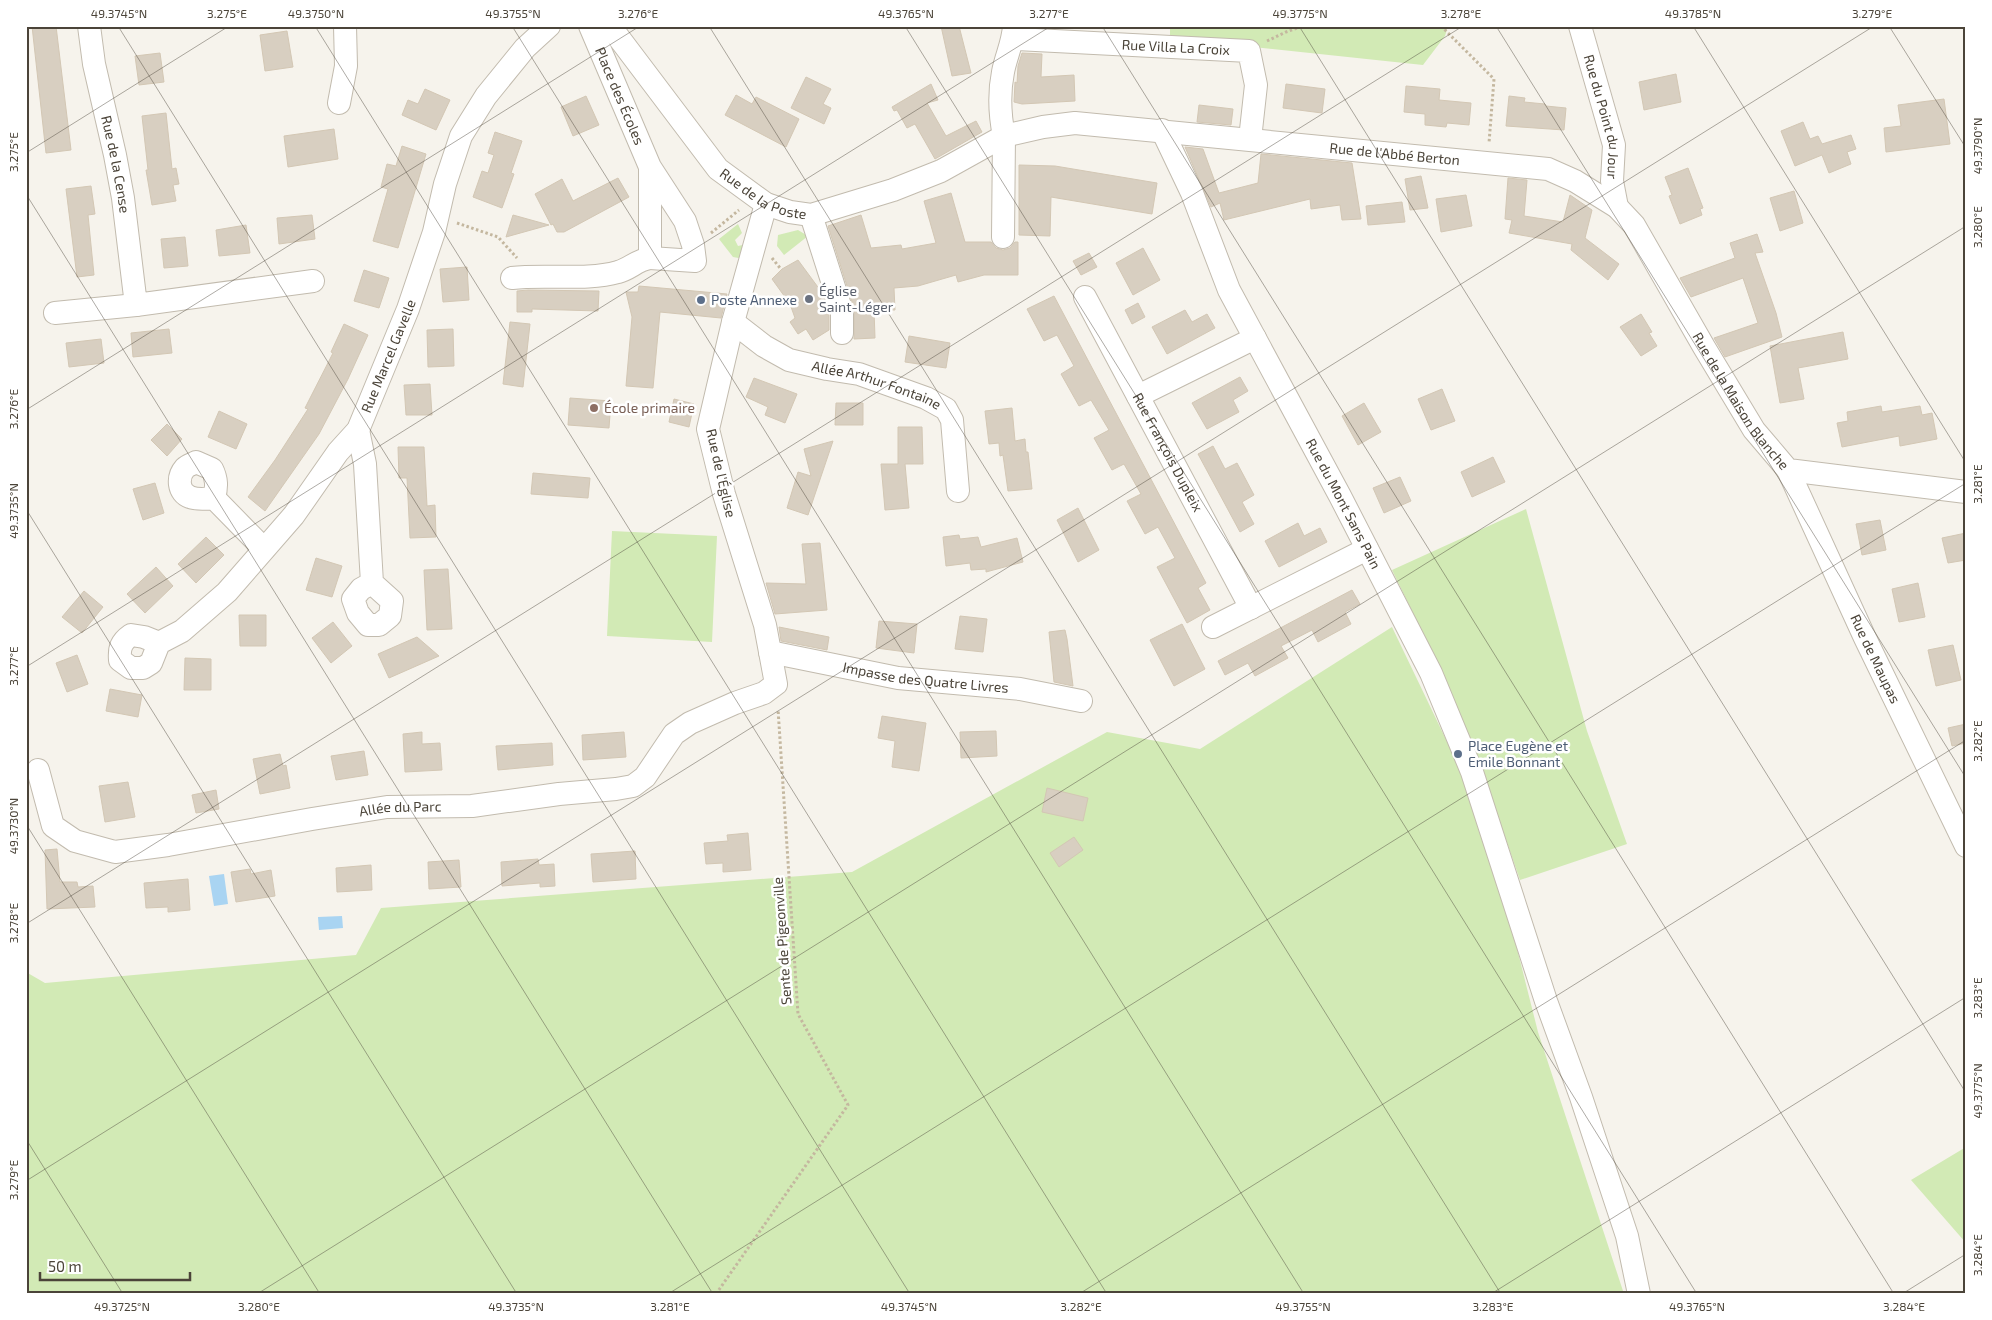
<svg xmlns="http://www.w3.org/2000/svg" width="1992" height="1320" viewBox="0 0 1992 1320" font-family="'Exo 2',sans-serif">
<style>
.green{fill:#d2eab5}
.water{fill:#a9d4f2}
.building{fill:#d8cfc1;stroke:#d3c7b4}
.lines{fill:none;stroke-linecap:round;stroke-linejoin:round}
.minor-casing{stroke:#c2bbae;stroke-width:24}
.path{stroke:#c4b79f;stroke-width:3;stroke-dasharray:2.5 2.5;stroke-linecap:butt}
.minor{stroke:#fff;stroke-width:22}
.ticks{fill:none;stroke:#4b4439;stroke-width:1;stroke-opacity:0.45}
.worship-dot{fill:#6b7280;stroke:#fff;stroke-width:2}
.service-dot{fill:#5c6f8a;stroke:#fff;stroke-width:2}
.education-dot{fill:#8d6e63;stroke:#fff;stroke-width:2}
.labels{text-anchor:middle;stroke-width:5;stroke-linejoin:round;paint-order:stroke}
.street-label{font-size:14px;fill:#4b4439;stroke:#fff}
.worship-label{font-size:14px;fill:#5b616d;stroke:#fff;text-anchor:start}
.service-label{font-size:14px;fill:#4e5e75;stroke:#fff;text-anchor:start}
.education-label{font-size:14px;fill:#785e54;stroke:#fff;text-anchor:start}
.neatline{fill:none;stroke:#4b4439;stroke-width:2}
.ticks-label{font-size:12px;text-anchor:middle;fill:#4b4439}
</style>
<rect width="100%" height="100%" fill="#f6f3ec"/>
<path class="green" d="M1170,26h278l-3,10 -22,29 -253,-27z
M738,224l4,9 -7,7 3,6 9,-2 -3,15 -11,-2 -14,-18z
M798,230l10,6 -24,19 -7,-9 1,-11z
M1526,509l61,222 40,113 -107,36 -39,-112 -41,-99 -48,-99z
M612,531l105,5 -5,106 -105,-6z
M1392,627l72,150 38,112 36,143 86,262h-1598v-322l19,11 311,-28 25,-47 471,-36 255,-140 93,17z
M1966,1147v96l-55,-63z"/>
<path class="water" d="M224,874l4,30 -14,2 -5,-30z
M342,916l1,12 -24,2 -1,-13z"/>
<path class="building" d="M32,26h24l15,124 -25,3z
M941,26h18l12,47 -19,3z
M287,31l6,36 -28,4 -5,-36z
M160,53l4,29 -25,3 -4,-29z
M1022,53l20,1 -1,23 33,-2 1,26 -53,3 -8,-2 1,-20 2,1 1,-17z
M1676,74l5,28 -37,8 -5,-28z
M806,77l25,12 -8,15 8,4 -7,16 -33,-16z
M931,84l7,16 -11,3 19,33 30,-15 6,11 -47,27 -20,-35 -8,4 -10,-18 -3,1 -2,-4z
M1286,84l39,5 -3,24 -39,-5z
M1406,86l34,3 -1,11 32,3 -2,22 -22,-2 -1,4 -21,-2v-11l-21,-2z
M425,89l25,11 -14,30 -34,-15 6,-15 10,4z
M736,95l16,9 4,-7 43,22 -13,28 -61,-32z
M586,96l13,29 -26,11 -12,-29z
M1509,96l16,2 -1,4 21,2 1,2 20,2 -2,22 -58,-4z
M1944,99l6,45 -64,8 -2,-24 17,-2 -3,-21z
M1199,105l34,4 -2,16 -34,-3z
M166,113l6,56 4,-1 3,16 -6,1 3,16 -24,4 -6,-35h2l-6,-54z
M1803,122l7,17 8,-3 4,8 29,-9 5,14 -9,3 4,12 -22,9 -7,-18 -27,11 -14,-35z
M334,129l4,30 -50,8 -4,-31z
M495,132l27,9 -11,32 3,1 -12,34 -29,-11 9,-26 6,2 6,-18 -6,-2z
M402,146l24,8 -28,94 -25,-7 15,-52 -7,-2 6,-23 9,2z
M1185,147l18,2 16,44 39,-10 3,-29 91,9 9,56 -19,1 -2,-15 -29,4 -1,-10 -86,21 -4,-17 -9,4z
M1019,165l36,1 102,17 -5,31 -101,-17 -1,39 -31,-1z
M1688,168l15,40 -3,1 2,6 -22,9 -11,-28 3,-1 -7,-18z
M1421,176l7,32 -18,2 -5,-31z
M618,178l11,19 -65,35h-7l-4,-8 -2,1 -16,-31 27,-15 11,22z
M1508,178l19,2 -3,36 39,6 7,-27 22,15 -7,28 34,26 -11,16 -37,-30 1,-6 -63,-11 3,-13 -7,-1z
M91,186l4,28 -7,1 6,60 -17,2 -11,-88z
M1794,191l9,32 -23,8 -10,-33z
M951,193l14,49h26l5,6 7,2 7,-2 5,-6h3v33h-34l-26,7 -2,-7 -38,11 -24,2 1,22h-21l1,28 -21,1v-31l-26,-82 33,-11 10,33 30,-3 1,4 34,-6 -12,-42z
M1466,195l6,31 -31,6 -5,-33z
M1402,202l3,20 -37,3 -2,-19z
M312,215l3,24 -36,5 -2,-26z
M513,215l36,10 -43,12z
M246,225l4,28 -31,3 -3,-26z
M1757,234l6,18 -8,1 21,60 6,24 -57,20 -11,-19 44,-15 -15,-45 -52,19 -11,-19 55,-20 -5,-15z
M185,237l3,29 -24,2 -3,-29z
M1143,248l17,32 -27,15 -17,-32z
M1089,253l8,14 -16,8 -8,-14z
M798,260l25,34 6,20v16l-16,10 -7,-11 -8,5 -8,-12 5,-4 -5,-14 -18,-25 10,-10z
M467,267l2,33 -26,2 -3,-33z
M364,270l25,8 -10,30 -25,-7z
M639,286l88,8 -6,24 -61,-6 -7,76 -27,-2 6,-69 -6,-25h12z
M528,290l71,1 -1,20 -66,-2v3h-15v-21z
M1054,296l152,287 -8,5 12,22 -23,13 -30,-56 18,-9 -17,-31 -13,7 -18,-33 14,-7 -17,-30 -12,6 -18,-32 15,-8 -18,-30 -12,6 -18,-32 13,-8 -17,-31 -13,6 -17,-32z
M1138,303l7,14 -13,7 -7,-14z
M1185,310l7,12 15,-8 8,14 -48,26 -15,-27z
M1641,314l11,18 -3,1 8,13 -16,10 -21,-29z
M510,322l20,2 -7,63 -20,-3z
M344,324l24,11 -20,44 -29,55 -54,77 -17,-14 27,-37 33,-51 -3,-1 28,-55 -2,-1z
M169,329l3,24 -39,4 -2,-24z
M453,329l1,37 -26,1 -1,-37z
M1843,332l5,27 -50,9 6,31 -24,4 -10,-57z
M909,336l41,7 -4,25 -41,-6z
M101,339l3,24 -35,4 -3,-24z
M1240,377l8,14 -15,9 6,12 -32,17 -15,-26z
M754,378l43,16 -12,29 -20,-8 3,-8 -22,-10z
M430,384l2,31h-26l-2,-30z
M1442,389l13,32 -24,9 -13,-31z
M570,398l41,3 -2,27 -41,-3z
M674,399l20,5 -5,23 -20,-5z
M836,403h27v22h-28z
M1364,403l17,29 -23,13 -16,-29z
M1881,406l1,6 38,-6 2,9 10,-2 5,26 -37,7 -1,-10 -57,11 -5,-24 11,-2 -1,-9z
M1012,408l3,33 10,-2 1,13h2l4,37 -24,2 -5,-36 -3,1 -1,-13 -10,1 -4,-33z
M219,411l28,13 -11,25 -28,-12z
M167,424l15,15 -15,17 -16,-16z
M898,427h24l1,37h-18l4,44 -24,2 -4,-46h17z
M833,441l-25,74 -21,-7 11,-36 13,4 -7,-27z
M1213,446l12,23 12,-6 17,32 -12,7 12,22 -14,8 -42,-78z
M398,447h26l3,59 8,-1 1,32 -26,1 -3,-60h-8z
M1493,457l12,25 -33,15 -11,-25z
M533,473l57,5 -2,20 -57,-4z
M1400,477l11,24 -27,12 -11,-25z
M155,483l9,30 -21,7 -10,-31z
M1078,508l21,42 -21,12 -21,-42z
M1880,520l6,30 -24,5 -6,-31z
M1298,523l6,13 16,-8 7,14 -48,25 -14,-26z
M1966,533v27l-18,3 -6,-25z
M959,535l1,4 18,-2 3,10 36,-9 6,24 -37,10v-3l-15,1 -1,-7 -24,3 -3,-29z
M206,537l18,18 -28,28 -18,-19z
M820,543l7,67 -52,4 -9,-31 40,1 -4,-40z
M316,558l26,8 -10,31 -26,-7z
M156,567l17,19 -28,27 -18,-19z
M448,569l4,60 -25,1 -3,-60z
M1918,583l7,34 -26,5 -7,-33z
M1352,590l8,14 -15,8 6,12 -33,18 -6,-12 -31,16 7,12 -33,18 -7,-13 -23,12 -7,-14z
M84,591l19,16 -21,26 -20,-16z
M239,615h27v31h-26z
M960,616l27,3 -4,33 -28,-3z
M879,621l38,3 -3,29 -38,-5z
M333,622l19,24 -21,17 -19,-25z
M1182,624l23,45 -31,17 -24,-46z
M779,627l50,10 -2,13 -46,-9z
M1065,630l2,9 6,47 -19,-4 -5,-50z
M417,637l22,19 -50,22 -11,-24z
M1953,645l8,35 -25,6 -8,-36z
M77,655l11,29 -21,8 -11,-29z
M185,658l26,1v31h-27z
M110,689l32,6 -4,22 -32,-6z
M882,716l44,7 -7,48 -27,-4 3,-26 -17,-3z
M1966,724v19l-14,3 -4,-18z
M996,731l1,25 -36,2 -1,-26z
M422,732v12l18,-1 2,27 -37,2 -2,-38z
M624,732l2,25 -43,3 -1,-25z
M552,743l1,22 -55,5 -2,-24z
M364,751l4,24 -32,5 -5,-24z
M280,754l3,12 3,-1 4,23 -30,6 -7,-35z
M128,782l7,35 -30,5 -6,-36z
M1047,788l41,10 -5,23 -41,-9z
M216,790l3,19 -23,4 -4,-18z
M748,833l3,37 -28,2v-9l-17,1 -2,-21 24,-2 -1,-6z
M1074,837l9,13 -24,17 -9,-14z
M57,849l3,33h17l1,5 15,-1 2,21 -48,2 -2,-59z
M635,851l1,28 -43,3 -2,-28z
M538,859l1,6 15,-1 1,22 -15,1v-4l-38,3 -1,-24z
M459,860l2,27 -32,2 -1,-27z
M371,865l1,25 -35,2 -1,-24z
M250,869l1,5 20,-4 4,26 -39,6 -5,-30z
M188,879l2,31 -22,2v-5l-22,1 -2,-25z"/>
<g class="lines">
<g class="minor-casing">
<g id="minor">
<path id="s1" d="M89,26l5,38 21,91 8,43 13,107 177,-24"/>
<path id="s2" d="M590,26l60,141 35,54 8,24 2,16 -45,-3v-91"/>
<path id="s3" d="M610,26l108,143 48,35 24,8 21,3 82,-25 48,-19 63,-35 39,-9 32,-4 473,46 27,12 42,26 17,18 70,122 50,83 34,40 178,22"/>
<path id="s4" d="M1580,26l34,119 -2,36 5,26"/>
<path id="s5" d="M1014,39l235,12 7,34 -6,54"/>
<path d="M339,103l7,-37 -1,-40"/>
<path id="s6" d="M1162,130l30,63 37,97 111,206 91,177 41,99 74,229 35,96 46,139 12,58"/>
<path d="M811,215l31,97v21"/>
<path d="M1003,237l1,-101c-4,-20 -5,-44 -1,-64 3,-16 10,-29 11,-46"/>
<path d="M512,278c33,-4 75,3 106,-6 12,-3 19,-12 32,-14"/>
<path id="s7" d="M1085,297l166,311"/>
<path d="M55,313l81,-8"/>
<path id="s8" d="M733,322l31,24 25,14 38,9 32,5 67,24 20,11 6,11 6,71"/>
<path d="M1138,396l117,-58"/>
<path d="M358,430l7,34 7,119 -11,6 -8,10 5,14 10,12h11l11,-9 2,-15 -20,-18"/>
<path id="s9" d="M1788,470l77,168 101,208"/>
<path d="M214,498c-8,1 -17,2 -24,-1 -12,-4 -13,-20 -5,-29 3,-3 8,-4 11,-6l16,7c5,10 5,18 2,29l50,51"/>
<path d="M1213,627l154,-78"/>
<path id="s10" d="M159,643l-15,-6 -13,-2c-10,7 -12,13 -11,25l11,8h12l8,-5 8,-20 23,-12 45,-39 67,-77 44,-63 20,-22 50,-121 26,-77 11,-48 16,-48 25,-40 39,-48 24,-22"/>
<path id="s11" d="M770,652l128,26 122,11 61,12"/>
<path id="s12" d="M38,770l15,56 22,15 40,11 53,-7 144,-26 75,-12 85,-1 87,-12 57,-5 17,-3 12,-9 29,-43 16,-11 45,-20 29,-10 12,-9 -11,-59 -41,-131 -16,-65 25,-107 33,-118"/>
</g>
</g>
<path class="path" d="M1441,26l53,53 -5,64
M1267,41l19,-9 17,-6
M457,223l41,14 19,21
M711,233l28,-23
M772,258l8,10
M716,1294l132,-189 -50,-91 -20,-305"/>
<use href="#minor" class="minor"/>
</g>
<path class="ticks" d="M118,26l792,1268M315,26l792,1268M512,26l792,1268M709,26l792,1268M905,26l792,1268M1102,26l792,1268M1299,26l667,1067M1496,26l470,752M1693,26l273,437M1889,26l77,122M26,153l203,-127M26,194l687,1100M26,410l614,-384M26,509l491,785M26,667l1025,-641M26,824l294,470M26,924l1437,-898M26,1139l97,155M26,1181l1848,-1155M257,1294l1709,-1068M668,1294l1298,-811M1079,1294l887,-554M1491,1294l475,-297M1902,1294l64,-40"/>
<circle class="worship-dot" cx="809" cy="299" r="5"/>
<g class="service-dot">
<circle cx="701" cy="300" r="5"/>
<circle cx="1458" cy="754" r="5"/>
</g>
<circle class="education-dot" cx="594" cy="408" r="5"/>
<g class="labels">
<g class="street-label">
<text dy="5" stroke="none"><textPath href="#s5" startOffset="162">Rue Villa La Croix</textPath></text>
<text dy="5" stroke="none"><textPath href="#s2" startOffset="76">Place des Écoles</textPath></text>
<text dy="5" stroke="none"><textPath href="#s4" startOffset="94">Rue du Point du Jour</textPath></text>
<text dy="5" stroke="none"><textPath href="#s3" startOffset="888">Rue de l'Abbé Berton</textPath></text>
<text dy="5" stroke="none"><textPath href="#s1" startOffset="141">Rue de la Cense</textPath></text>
<text dy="5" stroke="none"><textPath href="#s3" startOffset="232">Rue de la Poste</textPath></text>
<text dy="5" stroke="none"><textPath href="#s10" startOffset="489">Rue Marcel Gavelle</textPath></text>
<text dy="5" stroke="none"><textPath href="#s8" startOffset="159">Allée Arthur Fontaine</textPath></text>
<text dy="5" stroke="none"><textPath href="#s3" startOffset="1352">Rue de la Maison Blanche</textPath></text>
<text dy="5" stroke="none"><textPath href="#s7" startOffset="176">Rue François Dupleix</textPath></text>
<text transform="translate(721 473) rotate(77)" y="5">Rue de l'Église</text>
<text dy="5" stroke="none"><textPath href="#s6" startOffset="416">Rue du Mont Sans Pain</textPath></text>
<text dy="5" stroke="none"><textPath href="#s9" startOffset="208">Rue de Maupas</textPath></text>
<text dy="5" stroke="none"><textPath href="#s11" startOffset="158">Impasse des Quatre Livres</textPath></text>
<text dy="5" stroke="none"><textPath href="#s12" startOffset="415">Allée du Parc</textPath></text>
<text transform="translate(782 941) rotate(-94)" y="5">Sente de Pigeonville</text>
</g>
<g class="worship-label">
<text x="819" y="296">Église<tspan x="819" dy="16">Saint-Léger</tspan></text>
</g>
<g class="service-label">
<text x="711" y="305">Poste Annexe</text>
<text x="1468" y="751">Place Eugène et<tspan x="1468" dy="16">Emile Bonnant</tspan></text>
</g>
<g class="education-label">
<text x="604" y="413">École primaire</text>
</g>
</g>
<rect width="1992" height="1320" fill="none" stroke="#ffffff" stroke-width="55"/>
<path d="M40 1272v8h150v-8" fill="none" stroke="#4b4439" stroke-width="2.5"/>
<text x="48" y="1272" font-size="15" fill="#4b4439" stroke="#ffffff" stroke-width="4" paint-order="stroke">50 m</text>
<rect x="28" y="28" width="1936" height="1264" class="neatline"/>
<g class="ticks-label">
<text x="119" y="18">49.3745°N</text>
<text x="227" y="18">3.275°E</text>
<text x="316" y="18">49.3750°N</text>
<text x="513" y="18">49.3755°N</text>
<text x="638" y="18">3.276°E</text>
<text x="906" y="18">49.3765°N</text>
<text x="1049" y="18">3.277°E</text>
<text x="1300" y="18">49.3775°N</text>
<text x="1461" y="18">3.278°E</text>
<text x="1693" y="18">49.3785°N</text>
<text x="1872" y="18">3.279°E</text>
<text transform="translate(1978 146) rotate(-90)" y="4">49.3790°N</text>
<text transform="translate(14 152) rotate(-90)" y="4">3.275°E</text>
<text transform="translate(1978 227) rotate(-90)" y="4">3.280°E</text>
<text transform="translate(14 409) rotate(-90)" y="4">3.276°E</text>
<text transform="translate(1978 484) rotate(-90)" y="4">3.281°E</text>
<text transform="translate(14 511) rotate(-90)" y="4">49.3735°N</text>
<text transform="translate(14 666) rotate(-90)" y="4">3.277°E</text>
<text transform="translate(1978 741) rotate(-90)" y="4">3.282°E</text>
<text transform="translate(14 826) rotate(-90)" y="4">49.3730°N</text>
<text transform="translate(14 923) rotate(-90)" y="4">3.278°E</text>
<text transform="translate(1978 998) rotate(-90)" y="4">3.283°E</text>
<text transform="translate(1978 1091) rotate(-90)" y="4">49.3775°N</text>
<text transform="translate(14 1180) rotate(-90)" y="4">3.279°E</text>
<text transform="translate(1978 1255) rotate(-90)" y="4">3.284°E</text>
<text x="122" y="1311">49.3725°N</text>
<text x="259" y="1311">3.280°E</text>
<text x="516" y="1311">49.3735°N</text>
<text x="670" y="1311">3.281°E</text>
<text x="909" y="1311">49.3745°N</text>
<text x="1081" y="1311">3.282°E</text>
<text x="1303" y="1311">49.3755°N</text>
<text x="1493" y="1311">3.283°E</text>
<text x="1697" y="1311">49.3765°N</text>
<text x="1904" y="1311">3.284°E</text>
</g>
</svg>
